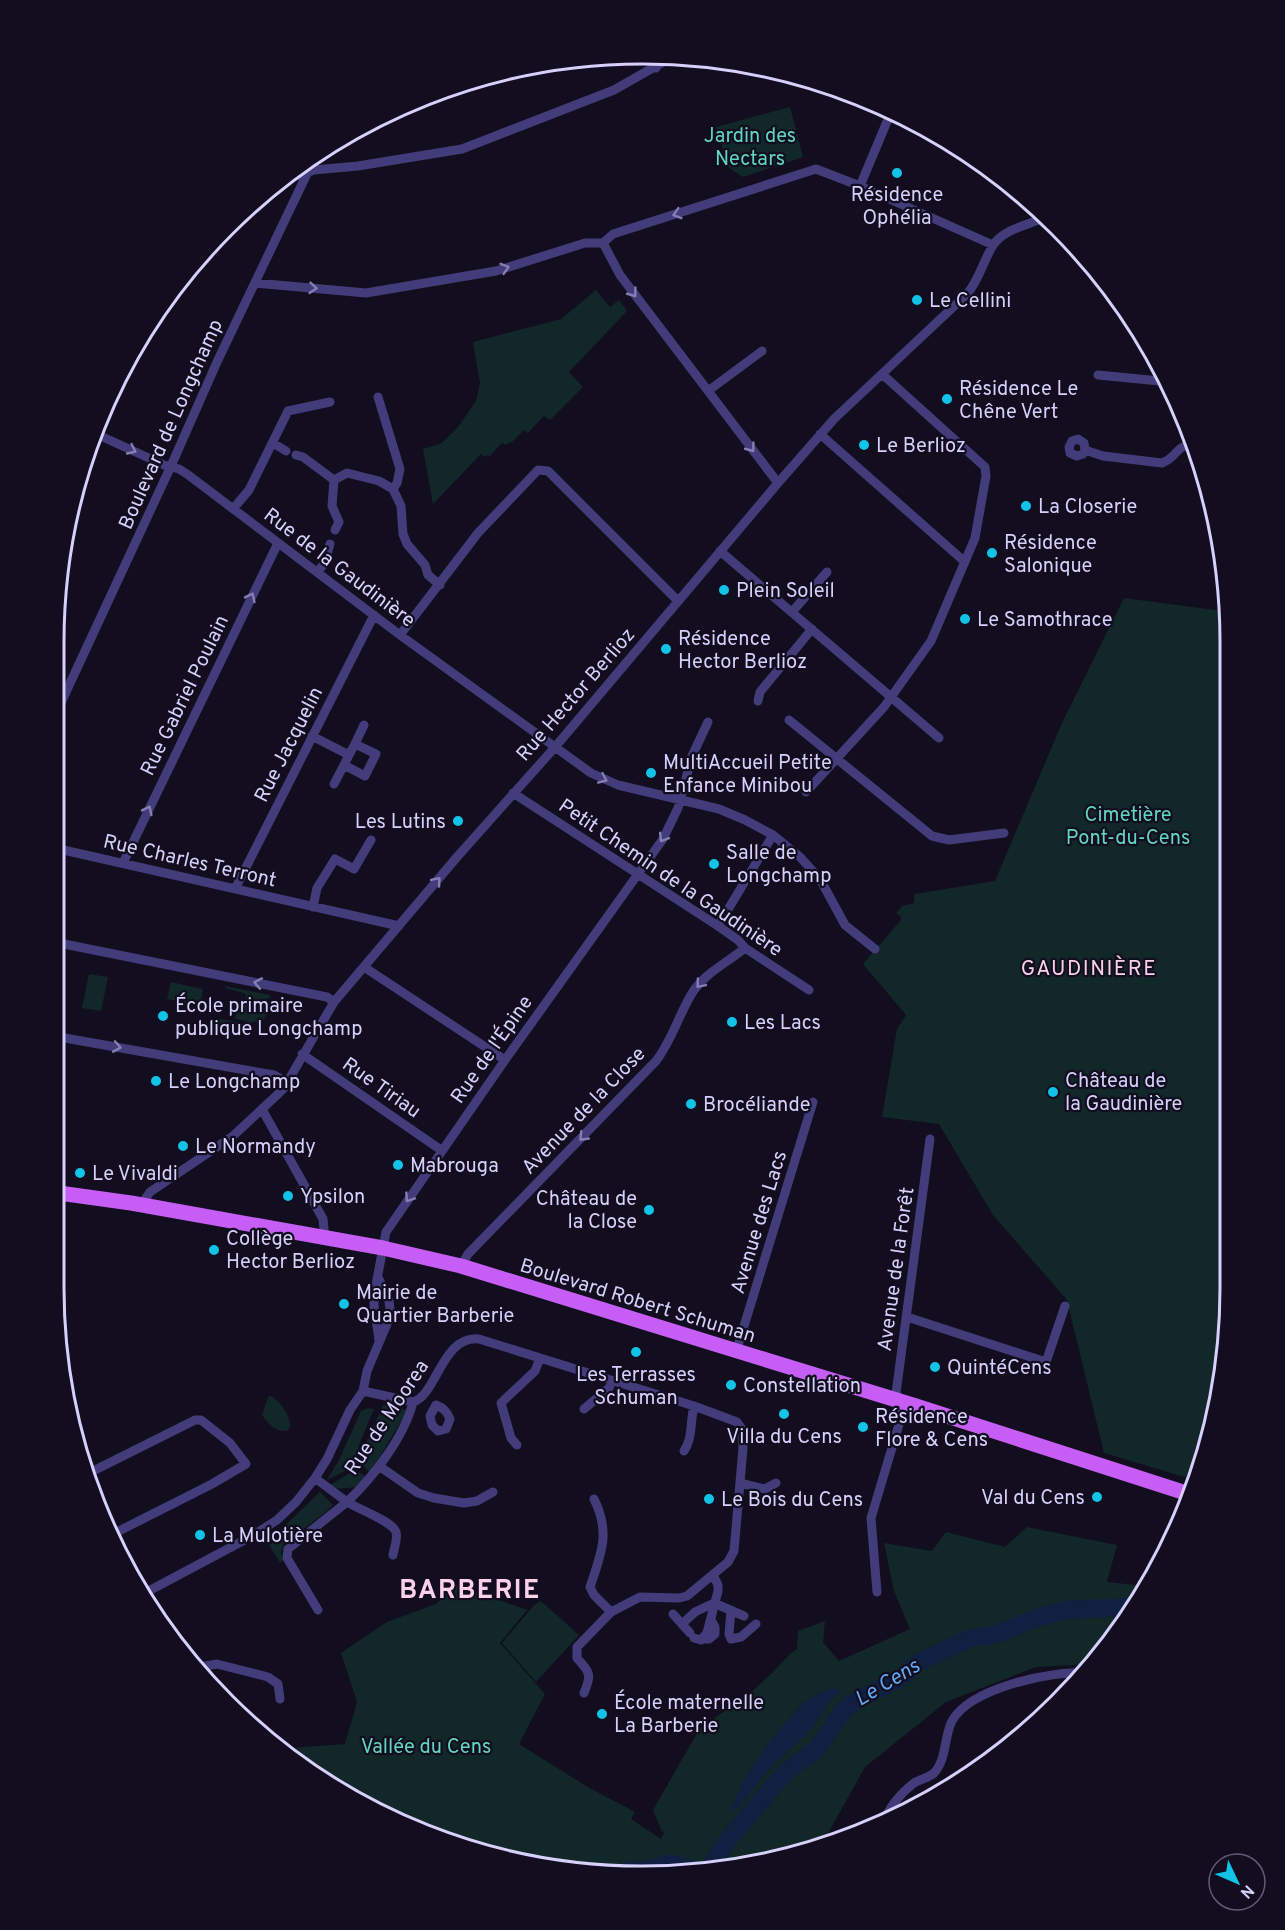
<svg xmlns="http://www.w3.org/2000/svg" width="1285" height="1930" viewBox="0 0 1285 1930" font-family="Overpass,sans-serif">
<style>
.green{fill:#112728}
.water{fill:#102040}
.lines{fill:none;stroke-linecap:round;stroke-linejoin:round}
.river{stroke:#102040;stroke-width:18}
.street{stroke:#423c7a;stroke-width:9}
.primary{stroke:#c65df4;stroke-width:15}
.oneway{stroke:#857eb4}
.poi-dot{fill:#10c3e7;stroke:#120e1f;stroke-width:2}
.labels{text-anchor:middle;stroke-width:4.5;stroke-linejoin:round;paint-order:stroke}
.park-label{font-size:20px;fill:#60d6c0;stroke:#120e1f}
.poi-label{font-size:20px;fill:#d7cffc;stroke:#120e1f;text-anchor:start}
.street-label{font-size:20px;fill:#d7cffc;stroke:#120e1f}
.neighbourhood-label{font-size:21px;letter-spacing:1.5px;fill:#fcd0e9;stroke:#120e1f}
.water-label{font-size:21px;font-style:italic;fill:#64a8f4;stroke:#120e1f}
.district-label{font-size:26px;font-weight:bold;letter-spacing:1.5px;fill:#fcd0e9;stroke:#120e1f}
.rim{fill:none;stroke:#d7cffc;stroke-width:3}
</style>
<rect width="100%" height="100%" fill="#120e1f"/>
<path class="green" d="M790,107l13,50 -60,20 -15,-10 -12,-40z
M596,290l14,17 9,-7 8,11 -58,61 14,15 -33,33 -6,-4 -16,17 -4,-3 -13,13 -1,-1 -4,3 -4,-2 -12,13 -2,-1 -3,2 -4,-3 -48,50 -10,-55 19,-6 16,-16 18,-26 4,-18 -7,-41 88,-23z
M1124,598l106,14 -4,753 -28,116 -94,-28 -37,-153 -74,-85 -54,-91 -57,-7 15,-88 9,-14 -43,-51 38,-44v-3l-5,-4 6,-7 12,-3v-9l81,-13 67,-158z
M89,974l19,3 -7,34 -19,-3z
M171,982l32,7 -3,17 -33,-7z
M225,986l45,9v3l-4,1 1,4h4l1,3 -12,20 -5,-5 -9,4v-4l-11,-2 3,-15 5,2 3,-12 -20,-6z
M215,1018l22,4 -3,15 -22,-4z
M271,1396c9,5 20,20 19,31l-3,4c-11,1 -19,-7 -25,-16l6,-18z
M383,1405l17,2 5,3 1,3 -36,60 -9,-10 4,-18z
M368,1408l6,1 -15,36 -2,11 -12,15 -18,9 12,-20 22,-49z
M355,1470l12,7 -9,10 -23,2 -5,-4z
M320,1492l13,13 -6,6 -43,33 -3,8 2,8 -3,3 -11,-18 11,-6 -3,-6z
M1027,1527l90,18 -10,37 38,4 -52,78 -57,3 -90,35 -81,65 -39,70v7l-68,21 -154,10 -113,-19 -73,-25 -134,-77 -6,-5 67,-5 12,-42 -16,-49 46,-31 49,-18 20,-19 71,25 -27,33 45,51 -26,50 67,42 49,26 -4,7 30,20 4,-8 -3,1 -9,-22 47,-82 48,-33 21,-19 22,-23 6,-4 1,-18 27,-10 -2,21 16,19 71,-32 -16,-38 -10,-48 48,8 14,-19 59,15z
M541,1601l38,34 -43,47 -34,-39 33,-39z"/>
<path class="water" d="M832,1688l9,3 -12,11 -17,27 -42,39 -38,46c0,-26 46,-85 65,-105 9,-10 22,-16 35,-21z"/>
<g class="lines">
<path class="river" d="M710,1868l17,-27 51,-60 11,-12 28,-20 26,-38 12,-10 48,-24 10,-11 12,-7 46,-21 27,-4 38,-16 30,-8 65,-3
M624,1873c6,-3 12,-2 19,-3 22,-4 22,-11 45,-1"/>
<path class="street" d="M650,57l6,11
M284,176l16,-1 14,-5 44,-4 104,-17 152,-59 58,-33
M860,186l31,-74
M603,243l10,-9 203,-65 44,17 133,59
M603,243l17,32 158,208
M255,283l111,10 130,-22 89,-28h18
M1098,375l72,7
M708,391l54,-40
M378,397l22,72 -3,14 -4,6 8,17 2,28 4,10 18,21 3,10 12,10
M94,433l70,32 15,4 8,5 213,161 191,138 27,12 101,24 26,11 28,15 27,22 20,22 25,46 30,24
M820,434l145,128
M273,443l13,8
M1085,450l-2,4 -6,2 -7,-3 -1,-6 3,-6 6,-2 6,4 1,7 18,6 59,7c16,-6 11,-15 31,-20
M296,455l7,2 31,23 13,-7 32,8 14,8
M334,480l-2,26 7,16 -4,8
M233,509l16,-19 39,-79 42,-9
M720,551l219,187
M317,572l7,-8 6,-20
M792,612l35,-40
M400,635l78,-102 60,-63 10,1 130,130
M758,701l2,-9 52,-63
M59,707l112,-241 46,-104 98,-205
M789,720l143,116 17,4 55,-7
M312,736l37,19 -5,10 21,11 11,-22 -21,-10 -6,11
M355,744l9,-19
M334,784l10,-19
M806,792l78,-85 47,-66 44,-103 11,-62 -1,-9 -103,-93
M513,793l205,133 20,14 7,8 64,42
M59,849l340,77
M123,863l155,-320
M235,889l139,-274
M313,907l4,-19 18,-29 19,10 17,-29
M718,926l55,-91
M59,943l268,54 7,5
M364,967l141,93
M59,1037l215,38 13,7
M302,1054l139,96
M263,1111l60,108 2,20
M141,1205l9,-13 83,-56 44,-41 7,-7 50,-86 123,-145 99,-111 222,-263 56,-64 133,-125c12,-14 16,-32 25,-47 10,-18 37,-22 54,-30
M461,1266l7,-12 188,-193c17,-22 23,-48 38,-71 13,-18 34,-28 51,-42
M907,1317l139,45 19,-56
M379,1340l-5,-34v-11l12,-63 119,-172 158,-221 15,-31 14,-52 16,-34
M736,1352l77,-250
M363,1391l50,11
M436,1405c8,3 11,7 14,14l-4,10 -8,2 -6,-6 -2,-9z
M584,1409l25,-21 3,-7
M517,1445l-6,-7 -10,-35 34,-32 5,-13
M684,1451c9,-13 6,-30 10,-45
M379,1466l39,27 16,5 30,5 13,-2 16,-9
M85,1475l110,-55h6l29,23 16,21 -34,20 -99,50
M315,1478l32,24c26,-25 57,-64 66,-100 24,-7 29,-67 66,-63l215,67 43,16 5,7 1,19 -9,103 -6,11 -41,34 -8,2 -39,-1 -29,15 -17,-17 -4,-8c11,-33 21,-54 4,-88
M740,1483l25,6 11,-6
M877,1592l-6,-74 29,-97 1,-19 -5,-9 34,-254
M143,1594l109,-58 25,-16 19,-18 19,-24 12,-19 23,-49 13,-19 4,-20 20,-47 3,-15 -1,-8 -10,-22
M318,1610l-31,-52 1,-9 59,-47c11,7 45,19 49,30 2,7 -2,16 -3,23
M731,1610l-2,24 2,5 10,-2 15,-13
M673,1614l17,19
M682,1624l13,-12 19,-9 30,13
M694,1638l7,2 6,-7 11,-42v-6l-5,-10
M704,1639h5l6,-5v-7l-4,-7
M194,1668l23,-4 51,13 10,7 2,15
M584,1693c8,-19 6,-20 -7,-35v-11l34,-35
M884,1823c4,-15 17,-30 30,-40 6,-4 15,-5 20,-10 13,-14 10,-37 18,-52 18,-33 101,-51 135,-48"/>
<path class="primary" d="M59,1193l72,10 252,45 78,18 455,140 276,89"/>
</g>
<defs><path id="oneway-chevron" d="M-2-3.5L2.5 0L-2 3.5" fill="none" stroke-width="1.6" stroke-linecap="round" stroke-linejoin="round" transform="scale(1.5)"/></defs>
<g class="oneway">
<use href="#oneway-chevron" transform="translate(677 214) rotate(163)"/>
<use href="#oneway-chevron" transform="translate(505 268) rotate(-17)"/>
<use href="#oneway-chevron" transform="translate(313 288) rotate(5)"/>
<use href="#oneway-chevron" transform="translate(633 293) rotate(53)"/>
<use href="#oneway-chevron" transform="translate(751 448) rotate(53)"/>
<use href="#oneway-chevron" transform="translate(132 450) rotate(25)"/>
<use href="#oneway-chevron" transform="translate(251 597) rotate(-64)"/>
<use href="#oneway-chevron" transform="translate(603 779) rotate(24)"/>
<use href="#oneway-chevron" transform="translate(148 810) rotate(-64)"/>
<use href="#oneway-chevron" transform="translate(663 838) rotate(122)"/>
<use href="#oneway-chevron" transform="translate(437 881) rotate(-50)"/>
<use href="#oneway-chevron" transform="translate(258 983) rotate(-169)"/>
<use href="#oneway-chevron" transform="translate(700 984) rotate(130)"/>
<use href="#oneway-chevron" transform="translate(117 1047) rotate(10)"/>
<use href="#oneway-chevron" transform="translate(583 1137) rotate(134)"/>
<use href="#oneway-chevron" transform="translate(409 1198) rotate(124)"/>
</g>
<g class="poi-dot">
<circle cx="897" cy="173" r="6"/>
<circle cx="917" cy="300" r="6"/>
<circle cx="947" cy="399" r="6"/>
<circle cx="864" cy="445" r="6"/>
<circle cx="1026" cy="506" r="6"/>
<circle cx="992" cy="553" r="6"/>
<circle cx="724" cy="590" r="6"/>
<circle cx="965" cy="619" r="6"/>
<circle cx="666" cy="649" r="6"/>
<circle cx="651" cy="773" r="6"/>
<circle cx="458" cy="821" r="6"/>
<circle cx="714" cy="864" r="6"/>
<circle cx="163" cy="1016" r="6"/>
<circle cx="732" cy="1022" r="6"/>
<circle cx="156" cy="1081" r="6"/>
<circle cx="1053" cy="1092" r="6"/>
<circle cx="691" cy="1104" r="6"/>
<circle cx="183" cy="1146" r="6"/>
<circle cx="398" cy="1165" r="6"/>
<circle cx="80" cy="1173" r="6"/>
<circle cx="288" cy="1196" r="6"/>
<circle cx="649" cy="1210" r="6"/>
<circle cx="214" cy="1250" r="6"/>
<circle cx="344" cy="1304" r="6"/>
<circle cx="636" cy="1352" r="6"/>
<circle cx="935" cy="1367" r="6"/>
<circle cx="731" cy="1385" r="6"/>
<circle cx="784" cy="1414" r="6"/>
<circle cx="863" cy="1427" r="6"/>
<circle cx="1097" cy="1497" r="6"/>
<circle cx="709" cy="1499" r="6"/>
<circle cx="200" cy="1535" r="6"/>
<circle cx="602" cy="1714" r="6"/>
</g>
<g class="labels">
<g class="park-label">
<text x="750" y="142">Jardin des<tspan x="750" dy="23">Nectars</tspan></text>
<text x="1128" y="821">Cimetière<tspan x="1128" dy="23">Pont-du-Cens</tspan></text>
<text x="426" y="1753">Vallée du Cens</text>
</g>
<g class="poi-label">
<text x="897" y="201" text-anchor="middle">Résidence<tspan x="897" dy="23">Ophélia</tspan></text>
<text x="929" y="307">Le Cellini</text>
<text x="959" y="395">Résidence Le<tspan x="959" dy="23">Chêne Vert</tspan></text>
<text x="876" y="452">Le Berlioz</text>
<text x="1038" y="513">La Closerie</text>
<text x="1004" y="549">Résidence<tspan x="1004" dy="23">Salonique</tspan></text>
<text x="736" y="597">Plein Soleil</text>
<text x="977" y="626">Le Samothrace</text>
<text x="678" y="645">Résidence<tspan x="678" dy="23">Hector Berlioz</tspan></text>
<text x="663" y="769">MultiAccueil Petite<tspan x="663" dy="23">Enfance Minibou</tspan></text>
<text x="446" y="828" text-anchor="end">Les Lutins</text>
<text x="726" y="859">Salle de<tspan x="726" dy="23">Longchamp</tspan></text>
<text x="175" y="1012">École primaire<tspan x="175" dy="23">publique Longchamp</tspan></text>
<text x="744" y="1029">Les Lacs</text>
<text x="1065" y="1087">Château de<tspan x="1065" dy="23">la Gaudinière</tspan></text>
<text x="168" y="1088">Le Longchamp</text>
<text x="703" y="1111">Brocéliande</text>
<text x="195" y="1153">Le Normandy</text>
<text x="410" y="1172">Mabrouga</text>
<text x="92" y="1180">Le Vivaldi</text>
<text x="300" y="1203">Ypsilon</text>
<text x="637" y="1205" text-anchor="end">Château de<tspan x="637" dy="23">la Close</tspan></text>
<text x="226" y="1245">Collège<tspan x="226" dy="23">Hector Berlioz</tspan></text>
<text x="356" y="1299">Mairie de<tspan x="356" dy="23">Quartier Barberie</tspan></text>
<text x="947" y="1374">QuintéCens</text>
<text x="636" y="1381" text-anchor="middle">Les Terrasses<tspan x="636" dy="23">Schuman</tspan></text>
<text x="743" y="1392">Constellation</text>
<text x="875" y="1423">Résidence<tspan x="875" dy="23">Flore &amp; Cens</tspan></text>
<text x="784" y="1443" text-anchor="middle">Villa du Cens</text>
<text x="1085" y="1504" text-anchor="end">Val du Cens</text>
<text x="721" y="1506">Le Bois du Cens</text>
<text x="212" y="1542">La Mulotière</text>
<text x="614" y="1709">École maternelle<tspan x="614" dy="23">La Barberie</tspan></text>
</g>
<g class="street-label">
<text transform="translate(170 424) rotate(-66)" y="7">Boulevard de Longchamp</text>
<text transform="translate(340 567) rotate(37)" y="7">Rue de la Gaudinière</text>
<text transform="translate(575 694) rotate(-49)" y="7">Rue Hector Berlioz</text>
<text transform="translate(184 695) rotate(-64)" y="7">Rue Gabriel Poulain</text>
<text transform="translate(288 744) rotate(-63)" y="7">Rue Jacquelin</text>
<text transform="translate(190 860) rotate(13)" y="7">Rue Charles Terront</text>
<text transform="translate(671 877) rotate(34)" y="7">Petit Chemin de la Gaudinière</text>
<text transform="translate(491 1049) rotate(-55)" y="7">Rue de l'Épine</text>
<text transform="translate(382 1087) rotate(35)" y="7">Rue Tiriau</text>
<text transform="translate(583 1110) rotate(-46)" y="7">Avenue de la Close</text>
<text transform="translate(758 1222) rotate(-73)" y="7">Avenue des Lacs</text>
<text transform="translate(895 1269) rotate(-82)" y="7">Avenue de la Forêt</text>
<text transform="translate(638 1300) rotate(17)" y="7">Boulevard Robert Schuman</text>
<text transform="translate(386 1417) rotate(-56)" y="7">Rue de Moorea</text>
</g>
<g class="neighbourhood-label">
<text x="1089" y="975">GAUDINIÈRE</text>
</g>
<g class="water-label">
<text transform="translate(887 1682) rotate(-31)" y="7">Le Cens</text>
</g>
<g class="district-label">
<text x="470" y="1598">BARBERIE</text>
</g>
</g>
<path d="M0 0H1285V1930H0ZM642 64H642A578 578 0 0 1 1220 642V1288A578 578 0 0 1 642 1866H642A578 578 0 0 1 64 1288V642A578 578 0 0 1 642 64Z" fill="#120e1f" fill-rule="evenodd"/>
<path class="rim" d="M642 64H642A578 578 0 0 1 1220 642V1288A578 578 0 0 1 642 1866H642A578 578 0 0 1 64 1288V642A578 578 0 0 1 642 64Z"/>
<g transform="translate(1237 1882) rotate(134)"><circle r="28" fill="#120e1f" stroke="#615b77" stroke-width="1.5"/>
<path d="M0-4.5L10 22L0 15L-10 22Z" fill="#10c3e7"/>
<text y="-9" font-size="16" font-weight="bold" text-anchor="middle" fill="#d7cffc">N</text>
</g>
</svg>
